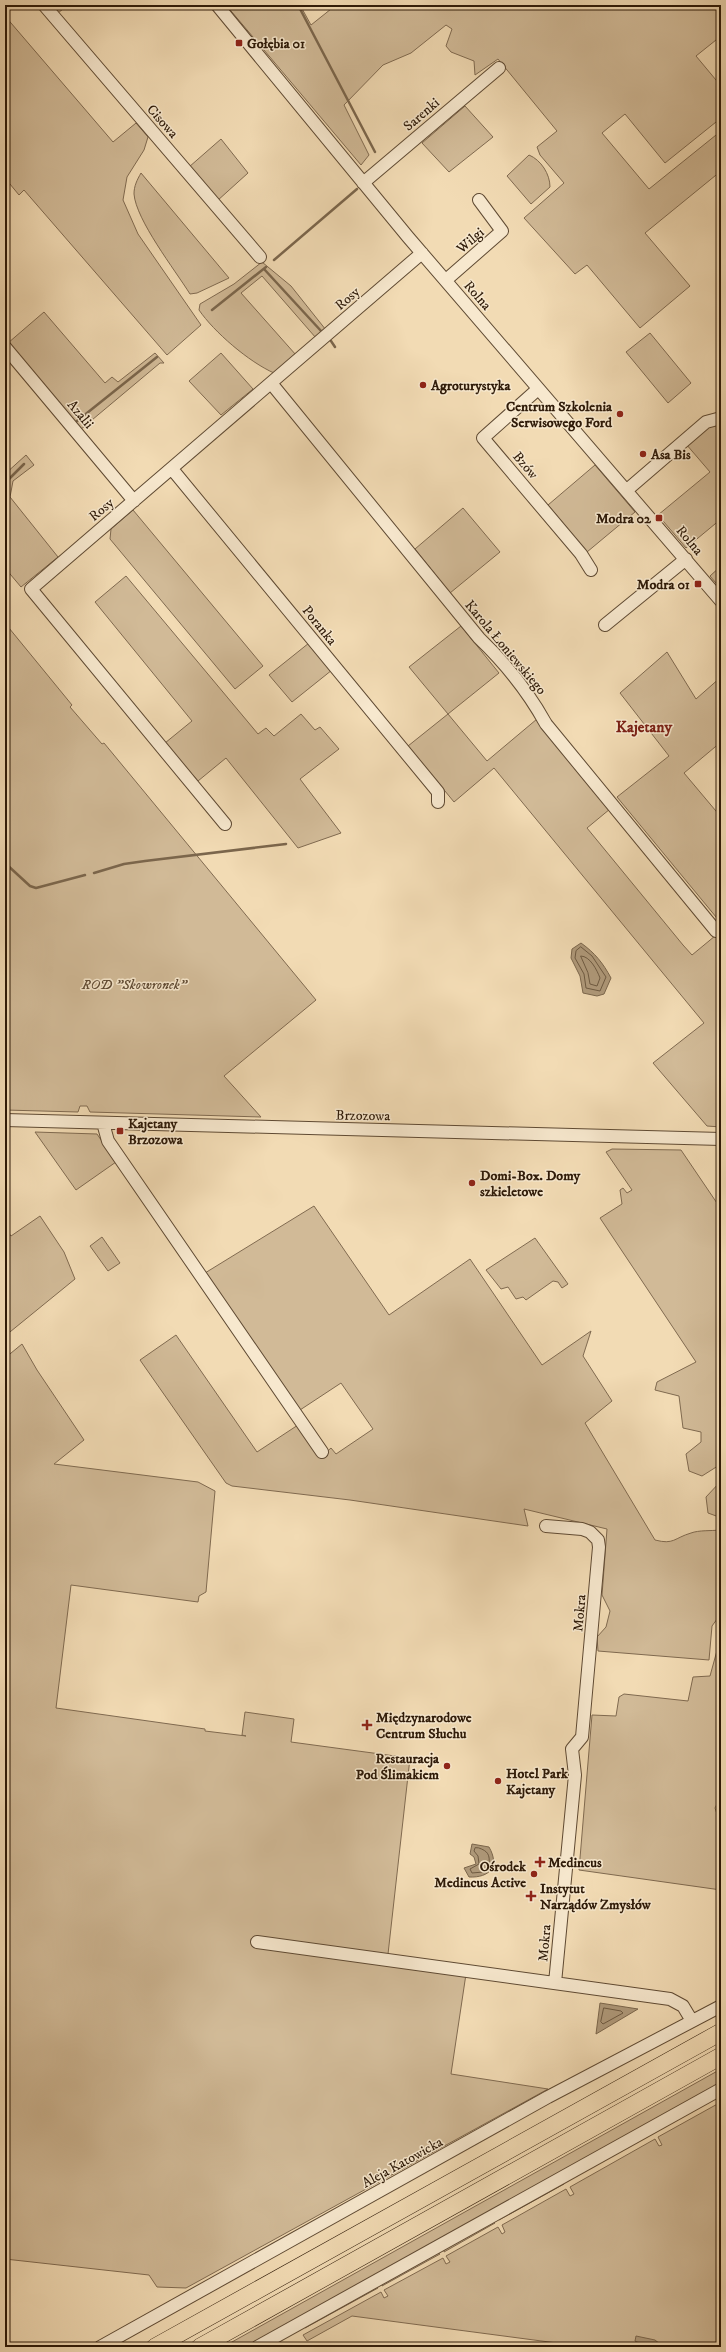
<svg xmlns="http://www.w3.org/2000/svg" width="726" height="2352" viewBox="0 0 726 2352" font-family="'IM FELL DW Pica',serif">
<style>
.green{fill:#d1ba97;stroke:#806a50}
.water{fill:#af997a;stroke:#7b664c}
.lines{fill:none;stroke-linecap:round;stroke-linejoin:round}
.shore{stroke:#6e5a41;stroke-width:1}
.stream{stroke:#7b664c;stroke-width:2.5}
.minor-casing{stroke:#5f4a33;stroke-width:14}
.highway-casing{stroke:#2e1a08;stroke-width:18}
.minor{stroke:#f7e8ce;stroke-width:12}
.highway{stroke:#f2dbb4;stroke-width:17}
.poi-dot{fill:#8f2418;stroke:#f7e8ce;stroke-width:1.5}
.labels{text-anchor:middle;stroke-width:3;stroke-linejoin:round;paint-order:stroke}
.poi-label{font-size:14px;font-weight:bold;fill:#2e1a08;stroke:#f7e8ce;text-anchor:start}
.street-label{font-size:14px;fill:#2e1a08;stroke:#f7e8ce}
.park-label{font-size:14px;font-style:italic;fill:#5f4a33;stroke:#f7e8ce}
.quarter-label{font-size:16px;font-weight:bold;fill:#7a1f14;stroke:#f7e8ce}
</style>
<rect width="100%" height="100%" fill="#f2dbb4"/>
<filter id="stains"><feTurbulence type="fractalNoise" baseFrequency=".005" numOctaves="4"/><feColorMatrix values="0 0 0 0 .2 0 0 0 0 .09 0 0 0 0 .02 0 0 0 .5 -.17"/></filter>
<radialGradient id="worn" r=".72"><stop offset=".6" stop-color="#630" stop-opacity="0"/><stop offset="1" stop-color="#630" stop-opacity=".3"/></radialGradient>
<path class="green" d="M51,5h17l-10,8z
M226,5h74l11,20 25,-20h385v31l-25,20 25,30v32l-56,45 -40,-49 -23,19 47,56 72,-58v40l-76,62 45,53 -50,42 -53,-63 -12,9 -51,-56 40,-35 -24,-28 -3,-8 20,-16 -59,-72 -23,16 -1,-14 -23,-9 -5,-6 6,-17 -6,-4 -35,28 -28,12 -39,40 25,50 -8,10z
M5,16l108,126 23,-19 12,14 -4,13 -17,27 -4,23 15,34 63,91 -34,30 -143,-165 -5,5 -14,-17z
M465,106l28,31 -44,35 -27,-29z
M221,139l27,34 -31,28 -28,-34z
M529,155c12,5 21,19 21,32l-19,17 -24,-28z
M141,173l88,105 -32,15 -7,1c-15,-24 -54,-74 -56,-100 0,-8 3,-14 7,-21z
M262,262l29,24 35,44 -10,8 -54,-62 -21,17 55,62 -22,18c-25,-11 -60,-41 -75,-63l1,-6 34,-20z
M44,312l61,71 7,-6 6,5 37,-29 9,10h-4l-80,67 -14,-19 -58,-68z
M650,333l41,50 -23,20 -42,-51z
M221,353l32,36 -32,26 -32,-34z
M721,423v96l-35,29 -28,-33 52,-43 -24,-28 23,-19z
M26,455l8,10 -21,16 -3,16 48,60 -37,30 -16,-19v-94z
M595,465l40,47 -48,40 -39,-47z
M463,508l37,44 -50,41 -35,-44z
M133,510l130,156 -28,23 -125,-150 1,-10z
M721,566v23l-11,-13z
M126,576l132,158 8,-6 8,8 27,-22 14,16 5,-3 19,22 -39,30 41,54 -43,15 -72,-90 -28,23 -33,-38 27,-22 -97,-119z
M461,626l38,47 -51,41 39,47 50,-42 73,90 -23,19 96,117 9,10 29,-24v196l-14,-1 -54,-63 51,-40 -210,-255 -40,34 -46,-56 40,-32 -39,-47z
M9,628l63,77 -2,2 32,37 2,-1 212,257 -92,76 37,41 -171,-5 -3,-6h-7l-2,6 -73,-2v-481z
M309,643l23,27 -40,32 -23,-27z
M667,652l29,47 25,-22v65l-37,31 37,44v106l-104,-126 52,-41 -49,-63z
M35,1132l62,2 19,28 -40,28z
M612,1149l69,1 40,59v255l-19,12 -13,-5 -3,-17 15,-12v-10l-18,-4 -4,-32 -24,-6 2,-8 39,-20 -96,-144 22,-14 -2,-14 3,-2 4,5 5,-3 -26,-38z
M314,1206l75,109 81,-56 72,106 49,-34 -8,25 29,45 -27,22 70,117c19,5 19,-2 36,-7 8,-3 20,-2 29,-3l-1,-13 -11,-4 -2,-16 15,-16v138l-1,-4 -8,11 -3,34 -111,-9 -1,-14 9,-10 4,-16 -8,-16 5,-66 -83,-20 4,17 -178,-26 -118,-14 -6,-3 -86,-123 36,-25 81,117 41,-27 24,31 9,-8 5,6 37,-25 -32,-46 -41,27 -95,-137z
M40,1216l24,36 11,27 -70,57v-108l6,8z
M102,1237l18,26 -12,8 -18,-25z
M535,1238l33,46 -6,4 -4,-6 -5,-1 -27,19 -3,-3 -7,2 -8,-12 -7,2 -15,-19z
M22,1344l15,26 47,70 -30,24 144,18 17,9 -9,101 -7,4 -1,6 -127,-17 -15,123 149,21v2l41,5 -4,-1 3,-23 49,7 -3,23 119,16 -23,205 79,11 -15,100 97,15 -362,199 -29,-1 -8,-12 -144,-16v-901z
M721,1636v160l-6,12 2,6h4v76l-142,-20 13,-155 24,1 3,-19 5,-3 64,7 5,-24 17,-1z
M721,2069v14l-473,264h-25z
M721,2102v245h-134l-235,-31 -45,25 -4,-6 78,-43 3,6 4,-2 -4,-6 59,-32 3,6 4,-2 -4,-6 52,-29 4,7 3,-2 -3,-7 64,-36 4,7 4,-2 -4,-7 85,-48 4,7 3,-1 -4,-8z
M562,2183l2,1 -65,36 1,-2z
M493,2222l2,1 -51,29v-3z
M438,2253l2,1 -58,32 1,-3z
M377,2287l1,1 -73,40 1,-3z"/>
<path class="water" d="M581,943c14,10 22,20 30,35l-7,16 -7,2 -14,-3 -3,-17 -9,-18 1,-9z
M472,1844l17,3c11,19 1,31 -20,30l-5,-9 12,-4 -2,-7 -4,-3z
M600,2003l38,6 -42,25z
M636,2336l19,4 5,4 -3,2 -10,1 -12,-6z"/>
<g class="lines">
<path class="shore" d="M581,947l11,9 14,21 -6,14 -14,-3 -2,-14 -9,-16 1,-7z
M581,956c9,0 16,14 19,22l-3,8 -7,-2 -2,-11z
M479,1848c9,3 11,7 10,16l-6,8 -11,1 -2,-4 9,-5 -1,-8 -4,-5 1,-3z
M604,2008l17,3 2,2 -20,11 -2,-2z"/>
<path class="stream" d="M298,5l77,147
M274,260l83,-71
M264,269l58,63
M212,310l54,-43
M331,341l4,6
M77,421l80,-64
M5,492l2,-11 17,-17
M5,863l25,23 6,2 49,-13
M94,873l30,-9 21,-3 141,-17"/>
<g class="minor-casing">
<path id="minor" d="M44,5l216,252
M217,5l191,232 313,364
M363,183l136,-115
M446,280l56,-49 -23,-31
M5,347l129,154
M271,383l208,255c25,24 50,55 67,86l170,207
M538,389l-55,49 98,116 10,16
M172,469l266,323v10
M627,490l79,-68 15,-4
M605,625l81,-66
M225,824l-194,-235 391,-336
M5,1120l716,19
M103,1123l5,18 214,311
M546,1526l36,3 8,3 8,8 1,7 -17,190 -10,12 3,26 -20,208
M257,1942l413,57 13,7 9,15
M100,2347l448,-250 173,-91
M257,2347l464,-258"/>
</g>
<g class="highway-casing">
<path id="highway" d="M155,2347l566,-315
M200,2347l521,-291"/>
</g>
<use href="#minor" class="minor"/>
<use href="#highway" class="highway"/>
</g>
<g class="poi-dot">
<rect x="235" y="39" width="8" height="8" rx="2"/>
<circle cx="423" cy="385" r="4"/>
<circle cx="620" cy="414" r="4"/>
<circle cx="643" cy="454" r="4"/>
<rect x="655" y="514" width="8" height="8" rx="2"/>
<rect x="694" y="580" width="8" height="8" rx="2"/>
<rect x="116" y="1127" width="8" height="8" rx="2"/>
<circle cx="472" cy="1183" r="4"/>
<path d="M365 1719h4v4h4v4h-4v4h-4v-4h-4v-4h4z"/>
<circle cx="447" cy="1766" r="4"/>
<circle cx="498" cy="1781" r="4"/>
<path d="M538 1856h4v4h4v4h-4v4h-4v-4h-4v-4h4z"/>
<circle cx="534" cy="1874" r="4"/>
<path d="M529 1890h4v4h4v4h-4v4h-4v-4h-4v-4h4z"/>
</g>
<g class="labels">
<g class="poi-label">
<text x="247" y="48">Gołębia 01</text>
<text x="431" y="390">Agroturystyka</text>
<text x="612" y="411" text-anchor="end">Centrum Szkolenia<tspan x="612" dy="16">Serwisowego Ford</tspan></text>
<text x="651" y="459">Asa Bis</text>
<text x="651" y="523" text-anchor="end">Modra 02</text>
<text x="690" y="589" text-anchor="end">Modra 01</text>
<text x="128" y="1128">Kajetany<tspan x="128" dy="16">Brzozowa</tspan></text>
<text x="480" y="1180">Domi-Box. Domy<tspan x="480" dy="16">szkieletowe</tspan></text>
<text x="376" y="1722">Międzynarodowe<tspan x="376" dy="16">Centrum Słuchu</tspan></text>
<text x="439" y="1763" text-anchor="end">Restauracja<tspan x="439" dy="16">Pod Ślimakiem</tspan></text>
<text x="506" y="1778">Hotel Park<tspan x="506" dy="16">Kajetany</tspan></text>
<text x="548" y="1867">Medincus</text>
<text x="526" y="1871" text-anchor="end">Ośrodek<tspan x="526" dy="16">Medincus Active</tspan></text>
<text x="540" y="1893">Instytut<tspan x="540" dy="16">Narządów Zmysłów</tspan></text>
</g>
<g class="street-label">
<text transform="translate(421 114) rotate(-41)" y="5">Sarenki</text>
<text transform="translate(163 121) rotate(49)" y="5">Cisowa</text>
<text transform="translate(470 240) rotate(-41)" y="5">Wilgi</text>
<text transform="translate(478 295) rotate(49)" y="5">Rolna</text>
<text transform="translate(347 298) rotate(-41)" y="5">Rosy</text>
<text transform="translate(81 414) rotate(50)" y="5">Azalii</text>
<text transform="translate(526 465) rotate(50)" y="5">Bzów</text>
<text transform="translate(101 509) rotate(-40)" y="5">Rosy</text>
<text transform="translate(690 540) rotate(50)" y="5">Rolna</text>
<text transform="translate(320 625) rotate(51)" y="5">Poranka</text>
<text transform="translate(506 647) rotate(50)" y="5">Karola Łoniewskiego</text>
<text transform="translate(363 1115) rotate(1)" y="5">Brzozowa</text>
<text transform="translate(579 1613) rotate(-85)" y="5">Mokra</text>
<text transform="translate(544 1943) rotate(-85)" y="5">Mokra</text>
<text transform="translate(402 2162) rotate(-29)" y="5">Aleja Katowicka</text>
</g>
<g class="park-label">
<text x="134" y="989">ROD "Skowronek"</text>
</g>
<g class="quarter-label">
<text x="644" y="732">Kajetany</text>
</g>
</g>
<rect width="726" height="2352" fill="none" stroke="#f2dbb4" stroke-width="20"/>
<rect x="6" y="6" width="714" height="2340" fill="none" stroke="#2e1a08" stroke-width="2"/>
<rect x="10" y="10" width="706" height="2332" fill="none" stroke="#2e1a08"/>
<rect width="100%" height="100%" filter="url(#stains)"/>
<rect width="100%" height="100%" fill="url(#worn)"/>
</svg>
